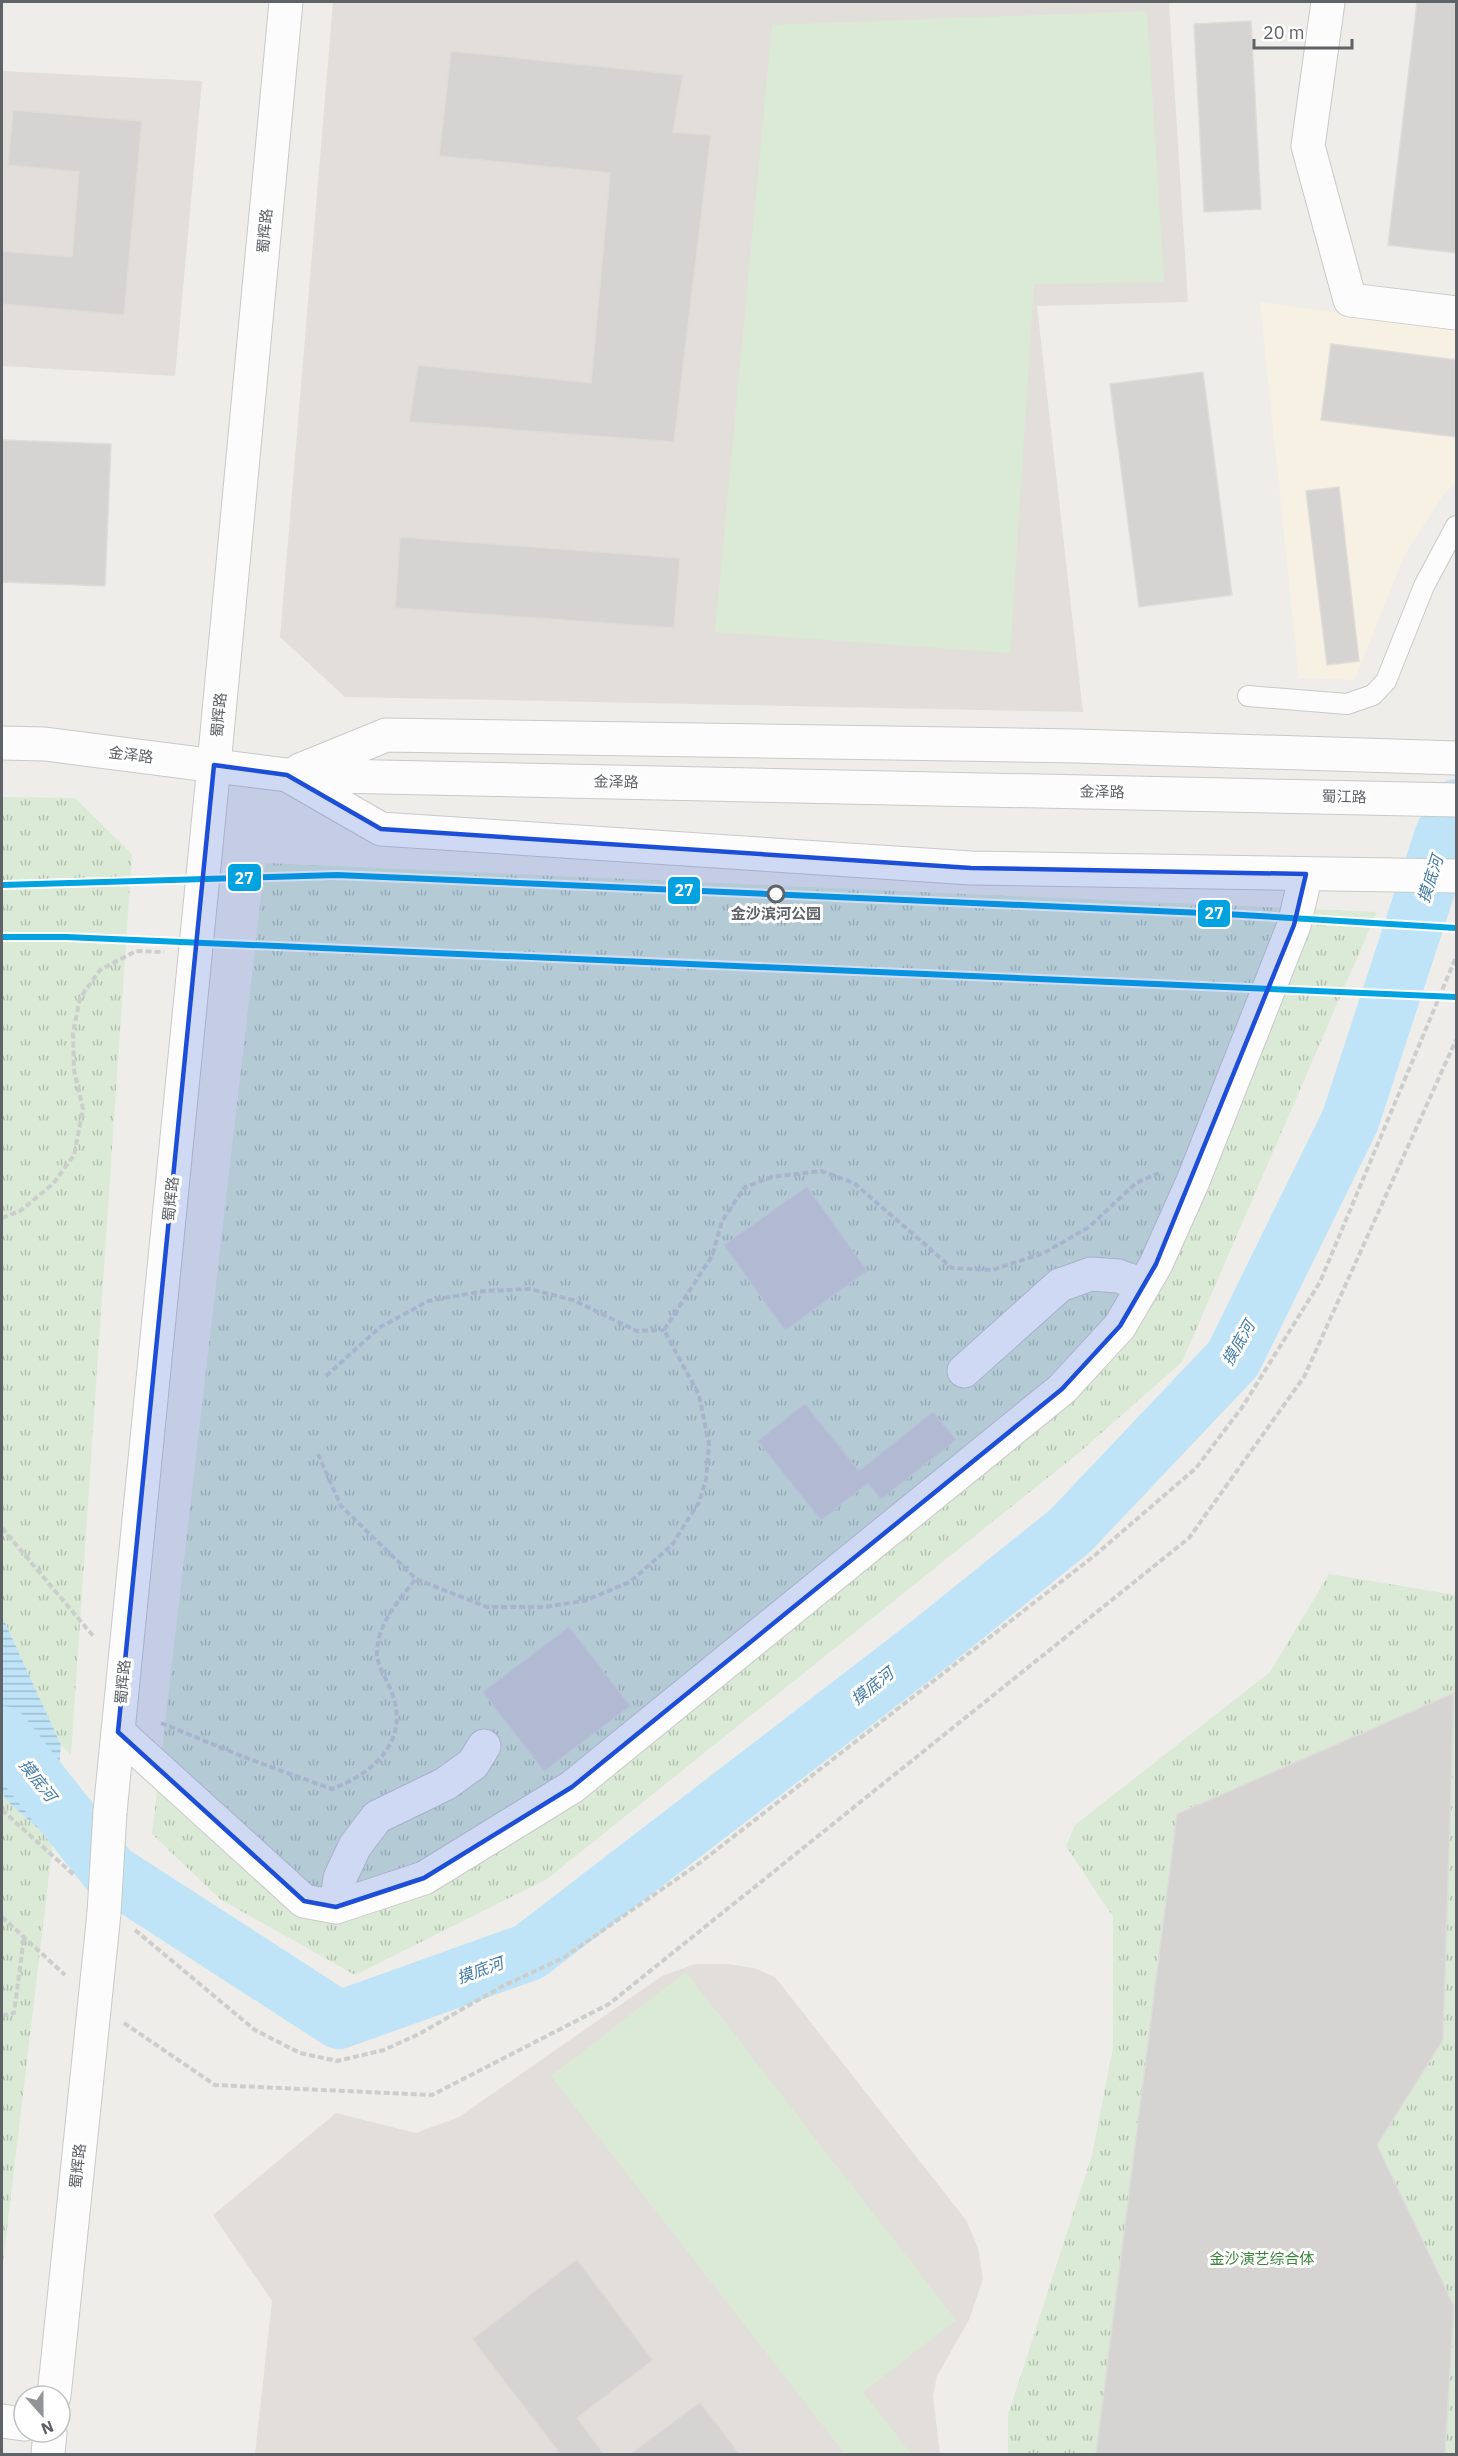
<svg xmlns="http://www.w3.org/2000/svg" width="1458" height="2456" viewBox="0 0 1458 2456" font-family="'IBM Plex Sans','Noto Sans SC',sans-serif">
<style>
.commercial{fill:#f7f1e4}
.education{fill:#e2dfda}
.green{fill:#daead6}
.park{fill:url(#park-tufts)}
.water{fill:url(#water-rules)}
.lines{fill:none;stroke-linecap:round;stroke-linejoin:round}
.river{stroke:#bfe4f8;stroke-width:58}
.building{fill:#d6d4d3;stroke:#dedcd9;stroke-width:1.5}
.service-casing{stroke:#c9c9ca;stroke-width:22}
.minor-casing{stroke:#c9c9ca;stroke-width:35}
.tertiary-casing{stroke:#c9c9ca;stroke-width:35}
.path{stroke:#cbcecc;stroke-width:4;stroke-dasharray:6 3;stroke-linecap:butt}
.service{stroke:#fdfcfc;stroke-width:20}
.minor{stroke:#fdfcfc;stroke-width:33}
.tertiary{stroke:#fdfcfc;stroke-width:33}
.tertiary-bridge-casing{stroke:#c9c9ca;stroke-width:35;stroke-linecap:butt}
.tertiary-bridge{stroke:#fdfcfc;stroke-width:33}
.metro-1-casing{stroke:#fff;stroke-width:10}
.metro-1{stroke:#00a3e0;stroke-width:6}
.marked{fill:#1d4ed8;fill-opacity:0.2;stroke:#1d4ed8;stroke-width:4.5;stroke-linejoin:round}
.stop-dot{fill:#fff;stroke:#5f6368;stroke-width:3}
.labels{text-anchor:middle;stroke-width:6;stroke-linejoin:round;paint-order:stroke}
.street-label{font-size:15px;fill:#5f6368;stroke:#fff}
.stop-label{font-size:15px;font-weight:bold;fill:#5f6368;stroke:#fff}
.park-label{font-size:15px;fill:#398637;stroke:#fff}
.water-label{font-size:16px;font-style:italic;fill:#427ba8;stroke:#fff}
.line-badge{stroke:#fff;stroke-width:2}
.badge-label{font-size:16px;text-anchor:middle;font-weight:bold;fill:#fff}
</style>
<defs>
<pattern id="park-tufts" width="24" height="20" patternUnits="userSpaceOnUse" patternTransform="scale(1.5)"><rect width="24" height="20" fill="#daead6"/><path d="M3 7l-1-3M5 7V3M7 7l1-3M15 17l-1-3M17 17v-4M19 17l1-3" fill="none" stroke="#b4c1b1"/></pattern>
<pattern id="water-rules" width="6" height="5" patternUnits="userSpaceOnUse" patternTransform="scale(1.5)"><rect width="6" height="5" fill="#bfe4f8"/><path d="M0 2.5h6" fill="none" stroke="#9ebccd"/></pattern>
</defs>
<rect width="100%" height="100%" fill="#efedea"/>
<path class="commercial" d="M1260,302l196,27v153l-13,13 -38,59 -51,126 -55,-2z"/>
<path class="education" d="M333,2h836l19,300 -151,4 46,406 -738,-15 -65,-60z
M2,71l200,10 -27,295 -173,-10z
M695,1964h33l26,4 21,9 191,243 12,28 5,31 -14,41 -32,56 -4,20 7,58h-685l17,-153 -59,-86 123,-102 80,20 43,-16 203,-141z"/>
<path class="green" d="M1147,11l17,271 -130,2 -24,369 -295,-21 57,-607z
M686,1972l270,348 -93,72 48,62h-66l-294,-378z"/>
<path class="park" d="M2,797l73,1 57,56 -61,901 -10,-10 -59,-129z
M265,863l1112,49 -195,450 -101,89 -534,428 -192,96 -135,-76 -68,-65z
M1329,1574l127,21v859h-448v-39l84,-260 21,-107v-131l-47,-71 9,-21 195,-153z
M2,1791l4,9 47,42 -51,429z"/>
<path class="water" d="M2,1616l59,129 -8,97 -47,-42 -4,-9z"/>
<g class="lines">
<path class="river" d="M2,1735l108,137 229,148 190,-68 403,-310 138,-111 163,-172 117,-238 93,-284 13,-29"/>
</g>
<path class="building" d="M1417,2h39v251l-68,-8z
M1251,21l10,188 -57,3 -10,-188z
M451,51l232,24 -10,57 38,3 -37,307 -265,-20 9,-57 173,18 19,-210 -171,-17z
M13,110l129,11 -18,194 -122,-11v-53l70,6 7,-85 -71,-7z
M1331,344l125,16v77l-135,-17z
M1203,372l29,223 -93,12 -29,-223z
M2,440l109,4 -6,142 -103,-4z
M1339,487l20,174 -32,4 -21,-174z
M400,537l280,21 -6,70 -279,-20z
M807,1187l60,84 -82,59 -61,-85z
M805,1404l54,67 74,-59 23,28 -75,59 -13,-16 -47,37 -63,-79z
M569,1627l61,79 -86,65 -61,-79z
M1454,1693l-11,347 -66,105 77,161 -9,148h-349l81,-640z
M577,2259l76,101 -76,58 27,36h-44l-88,-115z
M700,2402l40,52h-110z"/>
<g class="lines">
<g class="service-casing">
<path id="service" d="M1248,696l99,8 26,-9 13,-14 38,-95 32,-60"/>
</g>
<g class="minor-casing">
<path id="minor" d="M1328,2l-20,144 42,154 106,13
M964,1371l96,-86 31,-11 27,2 26,9
M118,1732l186,169 32,6 88,-29 148,-91 490,-398 58,-63 36,-62 37,-83 101,-256 12,-51
M336,1907l4,-29 15,-32 22,-29 68,-33 28,-20 11,-18
M2,2421l22,3"/>
</g>
<g class="tertiary-casing">
<path id="tertiary" d="M2,743l43,1 242,31 1169,25
M300,770l86,-35 692,11 378,12
M289,776l92,53 590,39 485,8
M110,1812l104,-1047 72,-763
M54,2396l50,-483
M48,2454l2,-22"/>
</g>
<path class="path" d="M2,1218l18,-7 33,-27 21,-29 9,-46 -9,-39 -1,-37 7,-35 20,-28 36,-19 28,1
M326,1376l53,-48 49,-27 56,-10 46,-2 43,11 64,31 27,-1
M318,1454l23,52 75,73 71,28h57l40,-6 46,-19 42,-37 27,-43 7,-22 3,-36 -10,-49 -35,-65 48,-74 10,-35 23,-34 27,-10 49,-6 33,12 98,85 40,2 52,-17 45,-26 47,-44 23,-10
M2,1528l92,109
M161,1723l88,36 83,30c42,-16 78,-48 60,-96 -4,-12 -15,-27 -15,-39 0,-30 21,-53 39,-75
M2,1810l72,65
M2,1917l63,58
M135,1930l120,100 45,23 37,8 47,-11 35,-16 82,-47 62,-29 134,-93 397,-309 102,-88 47,-62 77,-124 136,-325
M2,2016l12,-3 10,-76
M124,2023l91,62 217,10 177,-91 580,-466 115,-161 152,-337"/>
<use href="#service" class="service"/>
<use href="#minor" class="minor"/>
<use href="#tertiary" class="tertiary"/>
<g class="tertiary-bridge-casing">
<path id="tertiary-bridge" d="M104,1913l6,-101"/>
</g>
<use href="#tertiary-bridge" class="tertiary-bridge"/>
<g class="metro-1-casing">
<path id="metro-1" d="M2,885l335,-10 888,39 231,14
M2,937h64l1390,60"/>
</g>
<use href="#metro-1" class="metro-1"/>
</g>
<path class="marked" d="M214,765l73,10 94,54 590,39 335,6 -12,51 -138,339 -36,62 -58,63 -490,398 -148,91 -88,29 -32,-6 -186,-169z"/>
<circle class="stop-dot" cx="776" cy="894" r="8"/>
<g class="labels">
<g class="street-label">
<text transform="translate(265 231) rotate(-85)" y="5">蜀辉路</text>
<text transform="translate(219 715) rotate(-85)" y="5">蜀辉路</text>
<text transform="translate(131 755) rotate(7)" y="5">金泽路</text>
<text transform="translate(616 782) rotate(1)" y="5">金泽路</text>
<text transform="translate(1102 792) rotate(1)" y="5">金泽路</text>
<text transform="translate(1344 797) rotate(1)" y="5">蜀江路</text>
<text transform="translate(171 1199) rotate(-84)" y="5">蜀辉路</text>
<text transform="translate(123 1682) rotate(-85)" y="5">蜀辉路</text>
<text transform="translate(78 2166) rotate(-84)" y="5">蜀辉路</text>
</g>
<g class="stop-label">
<text x="776" y="919">金沙滨河公园</text>
</g>
<g class="park-label">
<text x="1262" y="2264">金沙演艺综合体</text>
</g>
<g class="water-label">
<text transform="translate(1430 879) rotate(-72)" y="6">摸底河</text>
<text transform="translate(1238 1343) rotate(-60)" y="6">摸底河</text>
<text transform="translate(872 1686) rotate(-38)" y="6">摸底河</text>
<text transform="translate(38 1780) rotate(52)" y="6">摸底河</text>
<text transform="translate(480 1970) rotate(-20)" y="6">摸底河</text>
</g>
</g>
<g class="line-badge">
<rect x="227" y="863" width="35" height="29" rx="6" fill="#00a3e0"/>
<rect x="667" y="876" width="34" height="29" rx="6" fill="#00a3e0"/>
<rect x="1197" y="899" width="34" height="29" rx="6" fill="#00a3e0"/>
</g>
<g class="badge-label">
<text x="244" y="884">27</text>
<text x="684" y="896">27</text>
<text x="1214" y="919">27</text>
</g>
<rect width="1458" height="2456" fill="none" stroke="#5f6368" stroke-width="6"/>
<g transform="translate(42 2414) rotate(159)"><circle r="28" fill="#ffffff" stroke="#bfc1c3" stroke-width="1.5"/>
<path d="M0-4.5L10 22L0 15L-10 22Z" fill="#919396"/>
<text y="-9" font-size="16" font-weight="bold" text-anchor="middle" fill="#5f6368">N</text>
</g>
<path d="M1254 39v9h98v-9" fill="none" stroke="#5f6368" stroke-width="3"/>
<text x="1263" y="39" font-size="18" fill="#5f6368" stroke="#ffffff" stroke-width="4.5" paint-order="stroke">20 m</text>
</svg>
